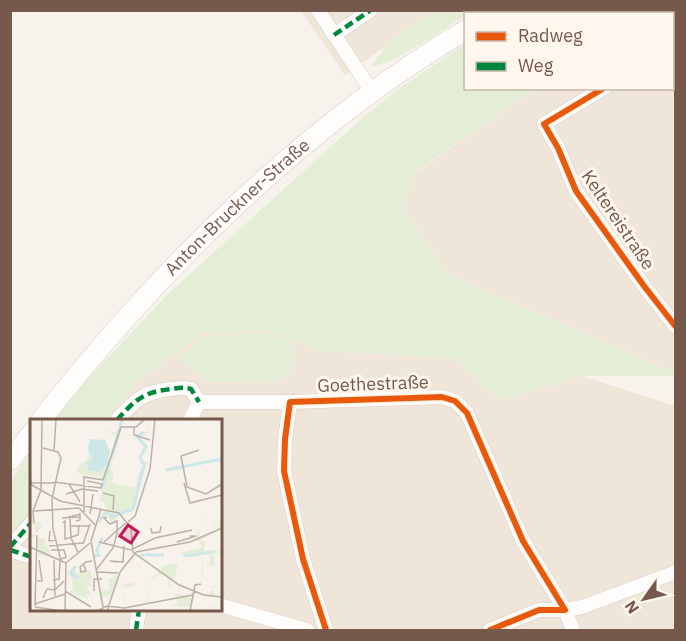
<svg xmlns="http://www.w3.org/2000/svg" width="686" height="641" viewBox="0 0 686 641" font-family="'IBM Plex Sans',sans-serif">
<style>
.residential{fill:#f0e5d9}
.green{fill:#e4eed7}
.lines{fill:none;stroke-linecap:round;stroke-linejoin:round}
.street-casing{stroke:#d6cec8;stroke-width:15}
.secondary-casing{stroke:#d7cec8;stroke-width:21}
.street{stroke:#fefdfc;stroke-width:14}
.secondary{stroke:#fefdfc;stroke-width:20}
.quiet{stroke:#00873e;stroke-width:4.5;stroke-dasharray:9 4.5;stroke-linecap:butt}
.cycleway-casing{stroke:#fff7ed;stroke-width:10}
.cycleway{stroke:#e8590c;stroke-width:6}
.labels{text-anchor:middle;stroke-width:6;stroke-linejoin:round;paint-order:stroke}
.street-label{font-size:18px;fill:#76594b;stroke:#fff7ed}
.inset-river{fill:none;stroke:#cde7e8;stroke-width:3}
.inset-road{fill:none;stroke:#bfb0a7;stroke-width:1.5}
.view{fill:#c2185b;fill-opacity:0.15;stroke:#c2185b;stroke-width:3}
.inset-edge{fill:none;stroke:#76594b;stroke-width:3}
</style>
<rect width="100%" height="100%" fill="#f7f2ec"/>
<path class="residential" d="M558,10l117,1v362l-226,-98 -45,-66 8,-34 122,-86 138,-1v-74l-120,-1z
M301,11h134l-90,64z
M264,329l57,22 133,7 46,42 82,-24 93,30v224h-664l-1,-94 21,-28 1,102h188v-190h-116l34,-39 68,-50 15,3z"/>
<path class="green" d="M435,10l39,1 -8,3 -1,2c-17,10 -78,53 -94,50l17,-23z
M465,44l1,44 68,1 -122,85 -8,35 45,66 226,98v3h-93l-82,24 -46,-42 -133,-7 -57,-22 -44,5 -14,-3 -68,50 -34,39h-50l17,-23 97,-103 192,-174 41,-33z
M265,332l29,11 -1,29 -17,9 -68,1 -28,-25 27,-21 11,1z
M31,451v57l-20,28v-56z"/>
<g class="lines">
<g class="street-casing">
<path id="street" d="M318,10l54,82
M334,35l37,-25
M672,48l4,-2
M604,88l-60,36 14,24 18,43 68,95 32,41
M117,420c18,-20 26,-28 54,-31 7,-1 13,-2 20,0l8,13
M190,420l9,-18h91
M10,547l22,-25
M10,550l22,7
M220,605l87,25
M136,630l3,-20
M326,630l-23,-71 -19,-88 1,-32 5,-37 152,-5 13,4 12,12 56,128 42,69h-26l-49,20
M573,630l-8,-20 17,-3 94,-35"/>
</g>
<g class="secondary-casing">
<g id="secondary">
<path d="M493,14l5,-4"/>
<path id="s1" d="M41,420c116,-148 262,-294 425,-390"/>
<path d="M10,460l22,-27"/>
</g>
</g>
<use href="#street" class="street"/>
<use href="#secondary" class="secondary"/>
<path class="quiet" d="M334,35l37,-25
M672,48l4,-2
M117,420c18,-20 26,-28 54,-31 7,-1 13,-2 20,0l8,13
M10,547l22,-25
M10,550l22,7
M136,630l3,-20"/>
<g class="cycleway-casing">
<path id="cycleway" d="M604,88l-60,36 14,24 18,43 68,95 32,41
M326,630l-23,-71 -19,-88 1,-32 5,-37 152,-5 13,4 12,12 56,128 42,69h-26l-49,20"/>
</g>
<use href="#cycleway" class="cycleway"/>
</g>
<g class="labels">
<g class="street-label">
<text dy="6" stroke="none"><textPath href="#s1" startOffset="290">Anton-Bruckner-Straße</textPath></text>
<text transform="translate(618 220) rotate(56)" y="6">Keltereistraße</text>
<text transform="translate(373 384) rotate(-2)" y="6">Goethestraße</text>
</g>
</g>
<g transform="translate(30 419)">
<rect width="192" height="192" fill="#f7f2ec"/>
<path d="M92,0v8h6l1,-8 -1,8 -6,1 -5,19 -7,20 4,7 -2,8 11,4 1,-6v6l12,1 2,-11 6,-13 -4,-3 1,-9 4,-4 -7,-6 -1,-2v-3l9,-5 2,-8 -1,10 -2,3h-8l10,11 -6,12 7,4 -12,25 3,15 -5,-1 -2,10 -16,1v8l-5,1 -7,-20h-5l4,-22 -17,-1 13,1v-4l-15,-1 -7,-3 1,-5 9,-7 2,-9 3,8 -4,11 8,2 10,-6 11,-22 -1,-7 -10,-8 12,5zM4,94l-1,11 5,-3 4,5 -7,9 1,2 2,12v-11h6l9,21 -15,-5 -2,-17 -6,-1 6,-2 -2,-9 -4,-1zM190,95l2,9 -8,-1 1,5 -16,5 1,6 22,-10 -21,12 5,3 -3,10 10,-3 9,2 -9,2 2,11 -6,2 1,-14 -7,1v17l-2,9 2,-25 -11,2 -3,9 3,-9 -12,-4 22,-6 -2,-6h-5l2,-9 17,-5 -1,-5h-6v-6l2,6 12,-1zM106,136l-4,6 -9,7 -1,4h-2l-2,6 -2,8 9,-2 10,-1v4l-11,1 1,20 -2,-12 2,-11 -9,2 -8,19 2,-10 -10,2 -1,-7 11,-2 -2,-10 10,-4 5,-10 13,-10 24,15 5,-5 13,-1 -4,16 16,9 4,4h1l4,1v-1l5,2 6,-1 4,-9 3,1 -4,3 2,7 7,1h-11l-1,9 12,2 -12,-1 1,-11h-7l-9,-3 -5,18v-4h-9l-9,-2v-4v3l6,1 -3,-12 16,5 3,-6 -24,-13 1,8h-3l1,-9 -6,-5 -17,10 4,19h-6v8l-1,-8 2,-1h3l-2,-18 14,-12zM44,149l3,5 13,-2 2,6 5,-6 -6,9 1,7 -6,-3 6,14 -6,-6 2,7 -19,-7 5,-3 -4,-16z" fill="#e4eed7"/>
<path d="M60,20l15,1 5,11 -3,14 -9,7 -10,-2 -1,-7 5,-4 -4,-10z" fill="#cde7e8"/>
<path class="inset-river" d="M82,37l10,-37M136,51l56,-11M72,68l8,-24M68,103l8,-10 6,5 21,-8 11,-44 -4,-8 6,-10 -9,-11 7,-4M110,136h24M153,137l29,-4M63,138l6,-2 -2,-5 5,-12M46,147l-6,7 8,5"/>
<path class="inset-road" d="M104,8v8l16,5M13,29l15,4 3,6 -9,40 1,31 8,32M24,31l2,-31M169,31l-18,6 6,31 19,7 16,-10M1,60v4h23M24,63l47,6 1,-4 -15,-3M154,64l6,20 32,-8M0,65l30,17 59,12 12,15 2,24 46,33 25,10 18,2M39,65l11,18M73,74l11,3 -1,14M36,75l16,-5 16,2M4,92l45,-3 16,17M54,93v-35l19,3 18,-53h15l9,-8M60,95l3,-20M32,99l18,-1M36,99l14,-4v6l-4,1M40,99l1,20 7,14M98,103l7,-6 15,-47 5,-50M4,104l-1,-12 8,-21 1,-71M33,104l2,-2v18l13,-4 1,-10M40,107h19M121,109l1,5 8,-1 1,-6M20,112l-1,10 8,-1M61,122l12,66M61,122l10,-32M69,123l32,8 24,-12 37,-8M74,123l23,-20M147,123l19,-6h-6M53,125l7,-20M19,127l34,-3M0,128l36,16M21,131h13l2,7 -5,2M24,141l1,36M87,143l-7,-1 13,1 1,-16M54,146l2,6 -5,1 -1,-5 6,-5 6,-1M66,151l17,-22 4,-14v-13l-7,3 -6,-6 3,-1M67,153l21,1M23,161l6,-1 1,-18M7,162h5l-3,-21M35,172l26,16M64,172v-12h8M13,179l4,-9 8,1 9,-9M5,185l30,-10M5,187l2,-71M5,188l27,4M35,192l1,-48 24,-20M67,192l10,-5 17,2 69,-13M77,192l13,-39 16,-20 54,-10 32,-14M160,192l5,-26 6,-1"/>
<path class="view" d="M98,106l10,7 -7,11 -11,-7z"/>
<rect width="192" height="192" class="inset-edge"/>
</g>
<rect width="686" height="641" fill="none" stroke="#76594b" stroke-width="24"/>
<rect x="464" y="12" width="210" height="78" fill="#fff7ed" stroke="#c8b8ac" stroke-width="1.5"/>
<rect x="476" y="32" width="30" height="9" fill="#e8590c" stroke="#c8b8ac" stroke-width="1.5"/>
<text x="518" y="42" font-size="18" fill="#76594b">Radweg</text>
<rect x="476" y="62" width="30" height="9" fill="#00873e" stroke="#c8b8ac" stroke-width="1.5"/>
<text x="518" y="72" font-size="18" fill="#76594b">Weg</text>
<g transform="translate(644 599) rotate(236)" stroke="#fff7ed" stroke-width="4.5" paint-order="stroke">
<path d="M0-4.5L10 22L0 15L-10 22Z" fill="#76594b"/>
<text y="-9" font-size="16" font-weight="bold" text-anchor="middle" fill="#76594b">N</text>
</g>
</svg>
